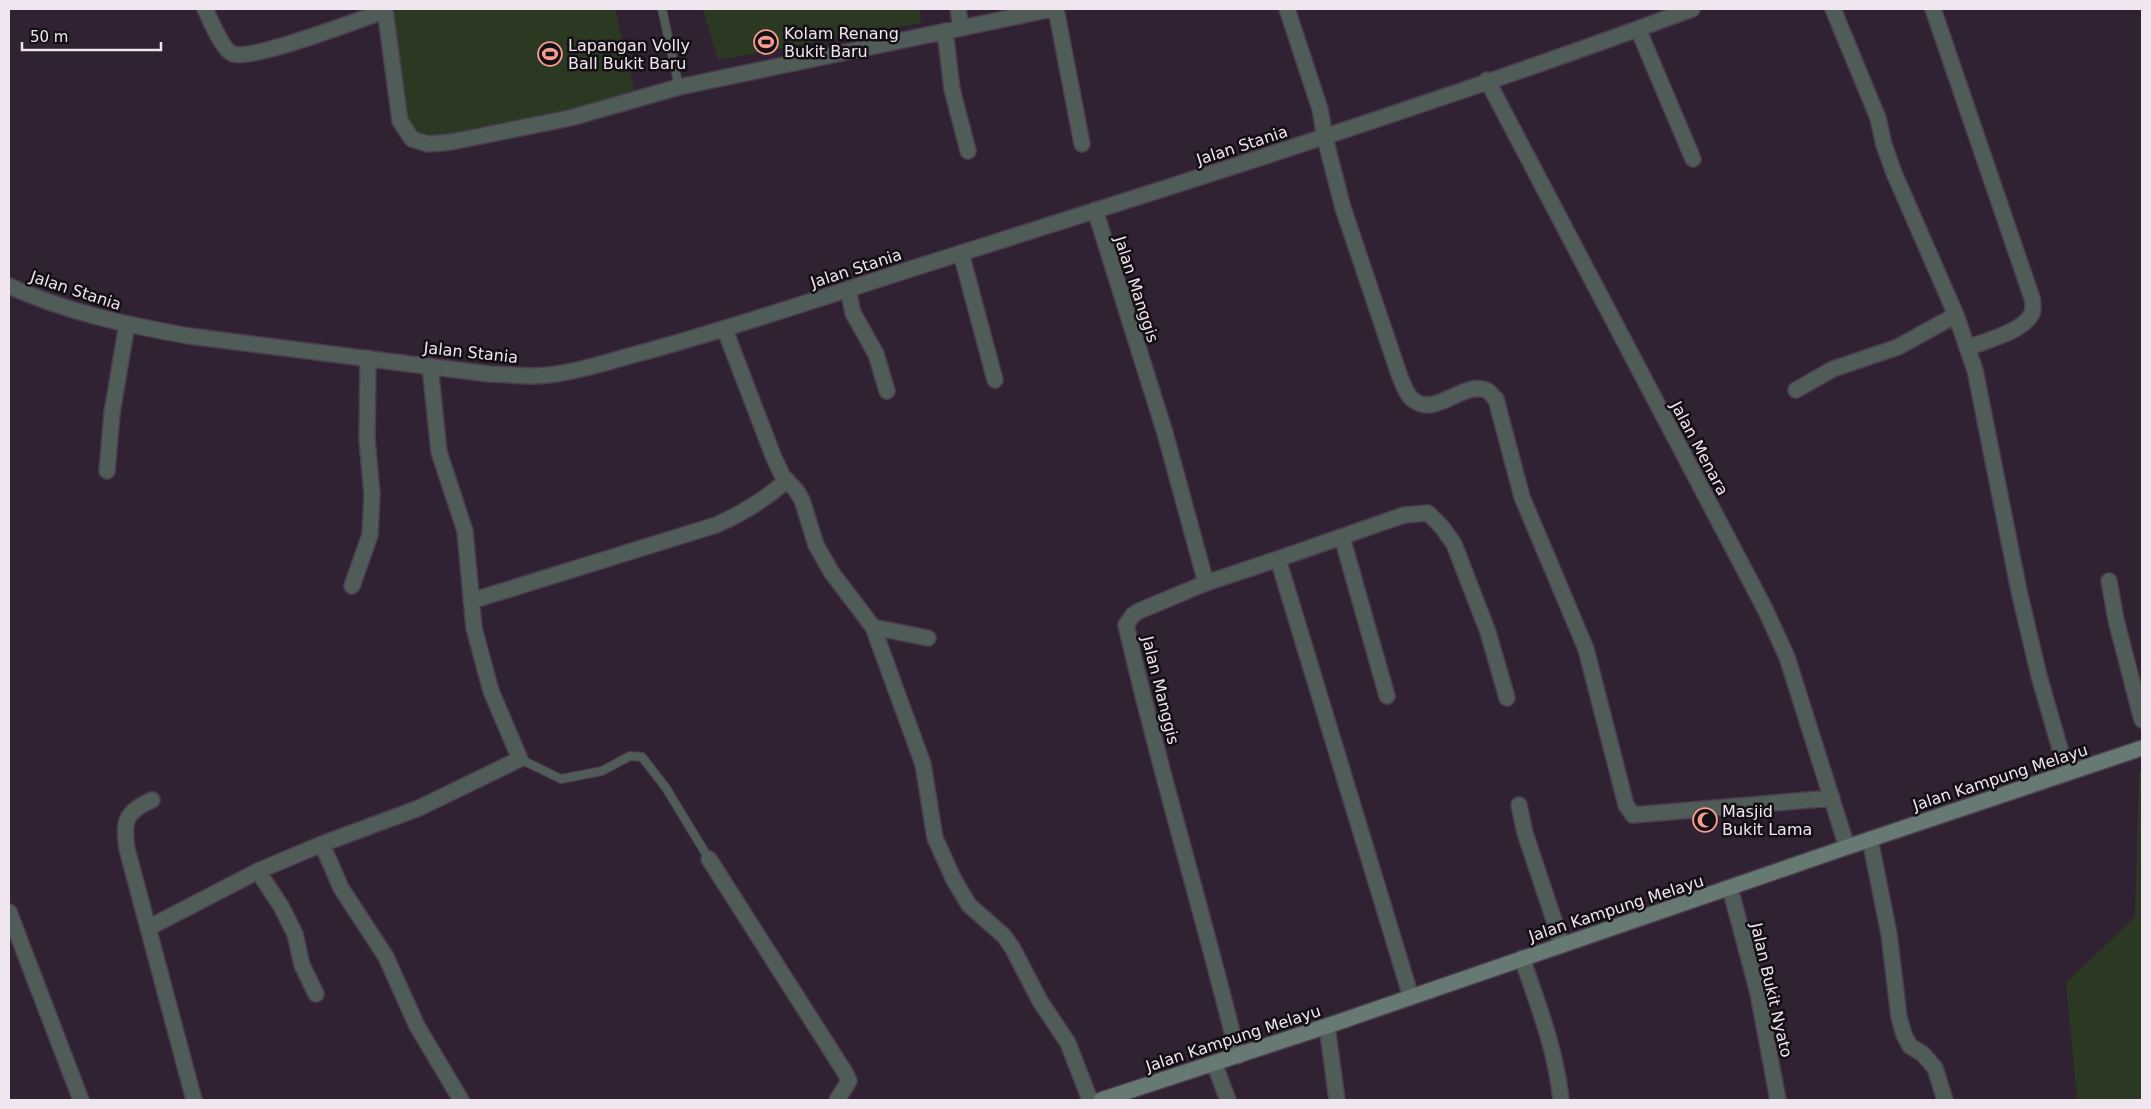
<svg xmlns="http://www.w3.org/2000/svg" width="2151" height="1109" viewBox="0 0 2151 1109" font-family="'DejaVu Sans',sans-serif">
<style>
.green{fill:#2b3922}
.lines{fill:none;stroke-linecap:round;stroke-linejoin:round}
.service-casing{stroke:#4b3d4d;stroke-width:10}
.minor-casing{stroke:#4b3d4d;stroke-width:18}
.tertiary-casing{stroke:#4b3d4d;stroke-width:18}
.secondary-casing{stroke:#4b3d4d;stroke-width:18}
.service{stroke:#505c58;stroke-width:8}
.minor{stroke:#505c58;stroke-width:15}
.tertiary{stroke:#505c58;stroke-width:15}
.secondary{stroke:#667972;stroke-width:15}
.labels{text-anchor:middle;stroke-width:5;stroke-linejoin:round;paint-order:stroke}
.poi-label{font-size:16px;fill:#efe6f0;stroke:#140e15;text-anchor:start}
.street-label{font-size:16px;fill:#efe6f0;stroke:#140e15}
</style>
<rect width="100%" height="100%" fill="#302232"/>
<path class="green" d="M388,9h227l23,96 -225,40z
M703,9h216l2,14 -203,37z
M2142,770v330h-65l-11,-117 69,-66 4,-146z"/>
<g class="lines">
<g class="service-casing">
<path id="service" d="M662,9l17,78
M520,759l41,20 41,-8 28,-15 12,1 24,31 43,71"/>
</g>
<g class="minor-casing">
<path id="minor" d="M205,9c5,10 18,42 28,45 19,7 128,-35 152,-43
M385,9l15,112 12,18 16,5 23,-2 119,-24 109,-31 373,-78
M958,9l3,19
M1056,9l26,135
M1287,9l33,100 5,29 18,70 57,169c3,7 6,16 11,21 23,23 53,-20 77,-7 3,2 5,6 8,8l26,98 64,152 40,156 7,10 199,-17
M1833,9l45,109 6,27 10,28 62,142 19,55 44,221 20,85 28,97
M1933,9l99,289c1,5 2,10 0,15 -7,18 -47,28 -65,35
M1638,29l55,130
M945,31l7,58 16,62
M1487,80l278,529 22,48 60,190
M1095,210l70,223 41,150 -67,28 -6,4 -7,10c33,145 77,287 112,431
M961,253l34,127
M848,289l5,24 23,41 11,37
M725,330l49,128 9,19 13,13 6,10 14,45 16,28 41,54 55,11
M1796,390l37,-21 65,-22 58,-32
M107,471l5,-58 15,-89
M1342,537l45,159
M1278,559l126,-44 24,-2 14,14 12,17 34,88 19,66
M2109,581l7,39 26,100
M1206,583l72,-24 133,438
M352,586l18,-51 2,-41 -5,-55 1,-81
M471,601l245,-76c27,-12 49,-25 71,-45
M873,627l50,137 12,74 19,42 15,25 35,31 9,13 27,52 28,42 22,57
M152,800c-27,12 -29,21 -25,49l67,251
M1519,805l6,28 37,111
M1870,839l19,95 10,83 5,18 6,11 13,8 12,14 10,32
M322,844l19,44 45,69 31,69 44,74
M709,859l137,215 3,7 -12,19
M258,871l23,35 14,28 7,31 14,29
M1730,888l28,105 20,107
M9,912l72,188
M148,928l110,-57 64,-27 97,-36 101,-49 -29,-68 -17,-63 -9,-97 -26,-79 -9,-86
M1522,958c16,47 34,92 39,142
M1327,1026l10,74
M1214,1063l14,37"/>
</g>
<g class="tertiary-casing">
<path id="tertiary" d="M9,286c57,26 118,39 180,50l300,38c15,0 30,2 44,2 38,-1 76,-15 111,-24 92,-25 182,-56 273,-85 259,-82 519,-163 775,-258"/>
</g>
<g class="secondary-casing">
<path id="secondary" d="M1101,1100l226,-74 520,-179 295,-99"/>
</g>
<use href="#service" class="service"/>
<use href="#minor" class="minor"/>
<use href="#tertiary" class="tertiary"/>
<use href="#secondary" class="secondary"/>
</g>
<defs>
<g id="stadium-ring" transform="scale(1.25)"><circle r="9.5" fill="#140e15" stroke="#f59d8f" stroke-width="1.5"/><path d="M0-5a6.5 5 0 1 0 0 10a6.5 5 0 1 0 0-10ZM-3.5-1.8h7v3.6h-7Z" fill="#f59d8f"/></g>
<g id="mosque-ring" transform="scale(1.25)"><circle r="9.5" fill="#140e15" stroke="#f59d8f" stroke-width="1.5"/><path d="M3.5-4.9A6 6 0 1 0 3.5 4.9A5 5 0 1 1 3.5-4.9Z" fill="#f59d8f"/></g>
</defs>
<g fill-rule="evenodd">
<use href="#stadium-ring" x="766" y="42"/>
<use href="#stadium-ring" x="550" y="54"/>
<use href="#mosque-ring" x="1705" y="820"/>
</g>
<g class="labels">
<g class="poi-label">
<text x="784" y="39">Kolam Renang<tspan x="784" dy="18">Bukit Baru</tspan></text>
<text x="568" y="51">Lapangan Volly<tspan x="568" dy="18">Ball Bukit Baru</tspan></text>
<text x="1722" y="817">Masjid<tspan x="1722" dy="18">Bukit Lama</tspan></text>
</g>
<g class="street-label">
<text transform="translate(1242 145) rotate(-18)" y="6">Jalan Stania</text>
<text transform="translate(856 268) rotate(-18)" y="6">Jalan Stania</text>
<text transform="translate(1137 289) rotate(72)" y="6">Jalan Manggis</text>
<text transform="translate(76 290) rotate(18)" y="6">Jalan Stania</text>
<text transform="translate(471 352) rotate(6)" y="6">Jalan Stania</text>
<text transform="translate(1700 448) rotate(62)" y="6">Jalan Menara</text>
<text transform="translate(1161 690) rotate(76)" y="6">Jalan Manggis</text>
<text transform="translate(2000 777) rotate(-18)" y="6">Jalan Kampung Melayu</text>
<text transform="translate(1616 908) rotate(-18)" y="6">Jalan Kampung Melayu</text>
<text transform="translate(1772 990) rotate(77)" y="6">Jalan Bukit Nyato</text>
<text transform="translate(1233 1038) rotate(-18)" y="6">Jalan Kampung Melayu</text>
</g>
</g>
<rect width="2151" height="1109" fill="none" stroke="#efe6f0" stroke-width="20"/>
<path d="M22 42v8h139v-8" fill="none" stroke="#efe6f0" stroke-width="2.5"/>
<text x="30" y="42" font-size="15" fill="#efe6f0" stroke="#140e15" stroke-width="4" paint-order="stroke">50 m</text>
</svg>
